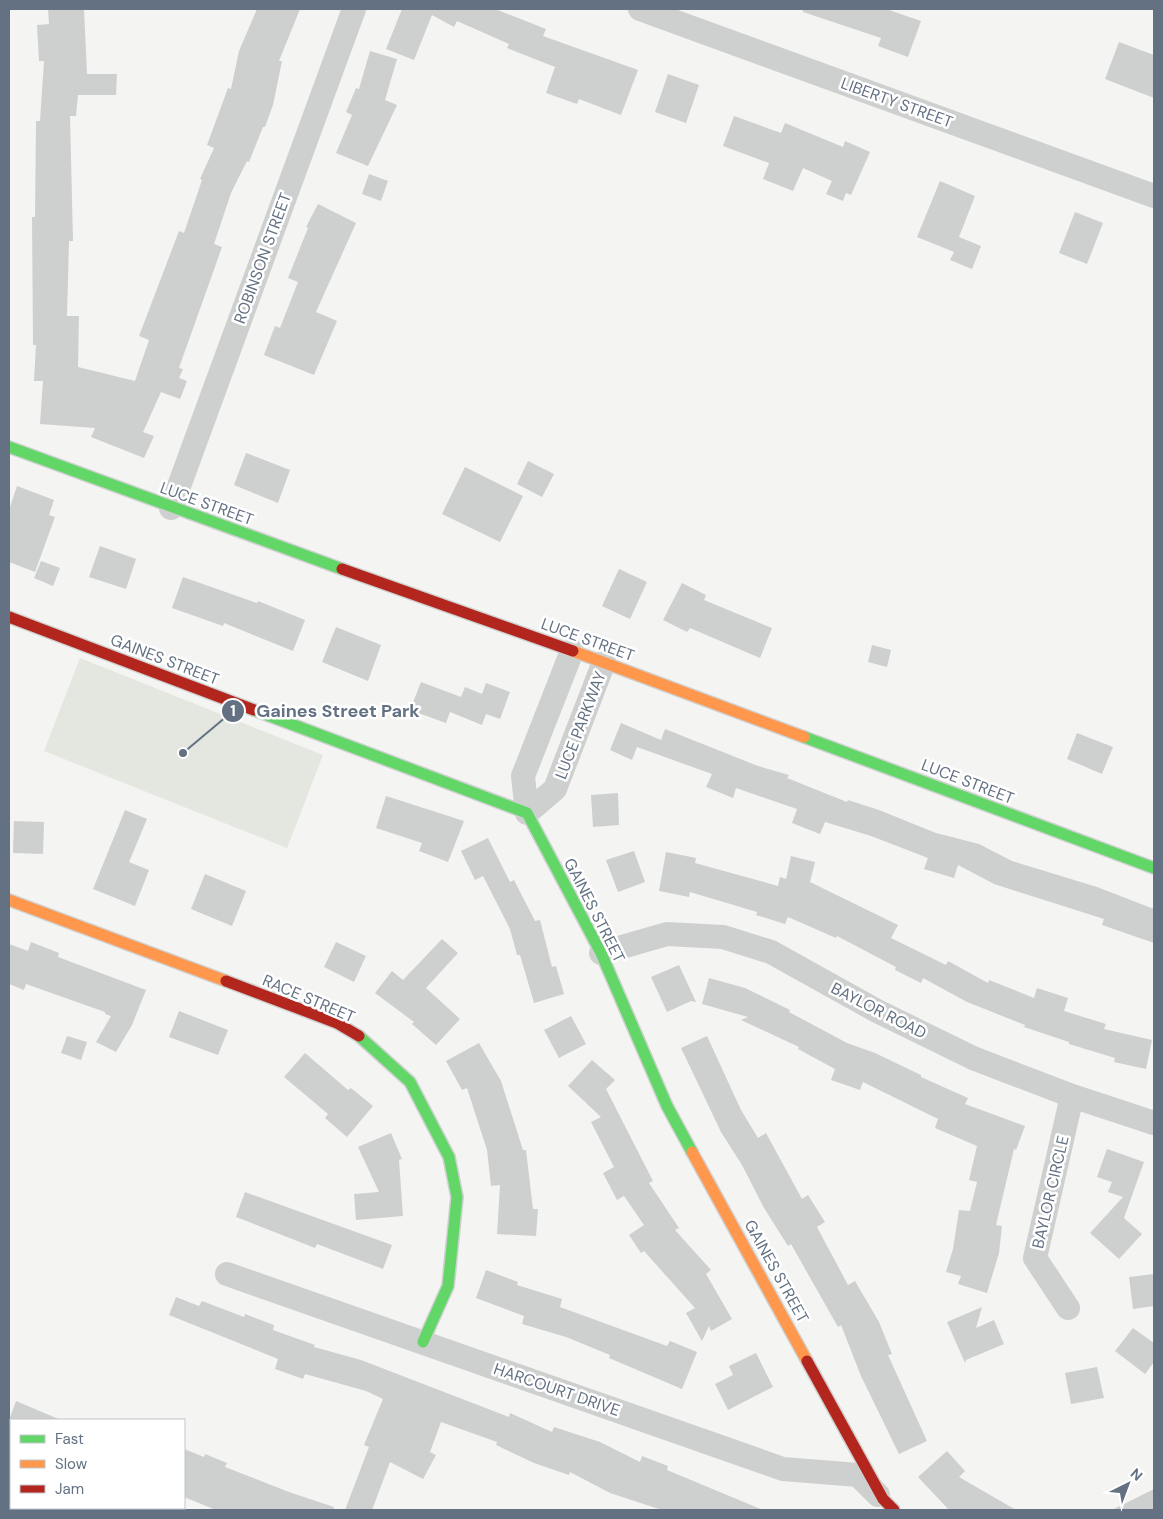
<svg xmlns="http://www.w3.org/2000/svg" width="1163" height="1519" viewBox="0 0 1163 1519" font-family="'DM Sans',sans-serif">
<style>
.green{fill:#e3e7e0}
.building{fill:#cecfcf}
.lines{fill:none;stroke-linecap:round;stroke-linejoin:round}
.fast-casing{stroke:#cfd1d1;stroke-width:14}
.slow-casing{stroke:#cfd1d1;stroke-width:14}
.jam-casing{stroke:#cfd1d1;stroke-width:14}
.street{stroke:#cecfcf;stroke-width:24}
.fast{stroke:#63d668;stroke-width:11}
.slow{stroke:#ff974d;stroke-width:11}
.jam{stroke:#b3261e;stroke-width:11}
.labels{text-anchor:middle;stroke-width:5;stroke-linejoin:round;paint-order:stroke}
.street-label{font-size:16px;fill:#637183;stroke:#fff}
.leader{fill:none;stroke:#637183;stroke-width:2}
.callout-dot{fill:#637183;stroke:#fff;stroke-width:2}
.mark-label{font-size:15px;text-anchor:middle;font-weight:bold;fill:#fff}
.callout-label{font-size:18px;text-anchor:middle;font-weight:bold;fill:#637183;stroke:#fff;stroke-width:5;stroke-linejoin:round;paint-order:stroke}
</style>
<rect width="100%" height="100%" fill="#f4f4f2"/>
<path class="green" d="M80,658l243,97 -36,93 -243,-97z"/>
<path class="building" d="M48,9h36l3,65h30l-1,21h-38l-2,21h-6l3,125h-4l-2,75h12l-1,51 57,14 14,-41 -10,-4 40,-105 5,2 18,-53 -2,-1 14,-31 -7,-3 21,-57 3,1 8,-38 18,-42h43l-21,52h3l-9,44 -8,22h-2l-14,35 -2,-1 -16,32 -17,51 8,3 -43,121 4,1 -4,9 8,3 -7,18 -19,-7 -18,40 11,4 -10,22 -53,-21 4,-9 -55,-4 3,-43h-9l2,-36h-3l-1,-128h3l1,-96h4l4,-60h-5l-2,-36 12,-1z
M402,9h93l51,20 -3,7 95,34 -17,45 -42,-16 -2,5 -31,-11 9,-26 -48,-19 2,-4 -52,-23 -3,6 -22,-12 -18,45 -28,-11z
M803,9h83l35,12 -13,36 -30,-11 3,-8 -78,-26z
M1119,42l35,13v43l-49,-19z
M370,51l27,8 -12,41 12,5 -29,61 -32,-13 16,-38 -6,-3 10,-24 3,1z
M668,74l31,11 -13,38 -31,-11z
M734,116l47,17 4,-10 58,24 2,-6 25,11 -19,43 -5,-2 -3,8 -17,-7 6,-13 -29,-13 -10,23 -30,-12 6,-16 -46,-17z
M369,174l19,7 -7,20 -19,-7z
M940,181l35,15 -16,41 22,9 -9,23 -22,-9 4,-8 -37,-15z
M318,204l38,19 -40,89 21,9 -23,54 -50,-20 11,-29 5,2 18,-46 -10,-4 20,-50 -2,-1z
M1075,212l28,11 -16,41 -28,-11z
M246,453l44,17 -12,33 -44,-18z
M528,461l26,13 -12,23 -25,-13z
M465,467l58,29 -23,46 -58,-28z
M17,486l37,14 -5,15 6,2 -20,55 -26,-10v-52z
M100,546l36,13 -10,30 -37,-12z
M41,561l19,7 -7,18 -19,-8z
M619,569l28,13 -17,37 -28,-13z
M183,577l74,26 1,-2 47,19 -12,31 -69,-28 -1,3 -51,-18z
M682,583l24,12 -2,5 68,28 -12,30 -70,-30 -3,4 -24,-12z
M336,627l45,18 -13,36 -46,-19z
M872,645l19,5 -4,17 -19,-5z
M421,682l40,15 4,-10 17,7 4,-11 24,9 -10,27 -14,-5 -4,11 -32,-13 -4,11 -36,-13z
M621,723l40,17 4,-11 93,37 31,9 -2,3 60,24 1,-2 31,10 57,23 43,11 33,17 85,26 57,22v34l-52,-18 2,-6 -110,-35 -36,-19 -4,13 -30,-9 4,-11 -57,-22 -46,-14 -5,12 -28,-11 5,-14 -61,-21 -3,10 -27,-11 6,-13 -75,-27 -5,13 -22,-10z
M1077,733l36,14 -11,27 -35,-15z
M618,793l1,32 -26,2 -2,-32z
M386,796l78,25 -16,41 -29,-11 3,-8 -46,-15z
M125,810l22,9 -18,43 20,8 -14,36 -42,-17z
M14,821l30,1 -1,32 -30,-1z
M488,838l22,44 4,-2 21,41 5,-1 12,47 4,-1 8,28 -30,9 -14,-48h-3l-7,-26 -27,-53 -8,4 -14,-29z
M634,851l11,31 -27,10 -12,-32z
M666,852l30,6 -1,5 83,23 2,-9 6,2 5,-23 24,6 -5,20 88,43 -7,13 55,27 2,-4 40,22 1,-3 45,18 3,-10 31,10 -4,13 42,13 -2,5 48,11 -6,29 -32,-7 1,-4 -46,-14v-2l-45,-15 1,-2 -58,-23 -44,-24 -2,5 -26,-13 1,-3 -59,-31 -1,2 -48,-21 -3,7 -29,-9 1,-3 -67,-20 -1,5 -30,-6z
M205,874l41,17 -14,35 -41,-17z
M442,939l16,14 -32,35 34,31 -24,26 -24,-21 2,-2 -39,-29 17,-22 11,9z
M31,942l28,11 -1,4 88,33 -14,35 -16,27 -20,-10 15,-26 -6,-2v-2l-79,-28 -2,6 -15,-6v-40l19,7z
M336,942l30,14 -12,26 -30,-15z
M679,965l17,37 -5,-1 -24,11 -16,-35z
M709,978l36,10 45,22 -1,2 58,31 28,10 46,22v2l47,21 -3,6 60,22 -9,24 -2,-1 -18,76 6,1 -3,27 -12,40 -29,-9 3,-8 -15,-4 7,-23 6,-39 11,1 7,-29 -8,-2 8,-34 -42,-18 3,-9 -75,-37 -3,8 -29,-10 4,-11 -37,-20 1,-2 -58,-27 7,-3 -46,-13z
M179,1011l49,19 -10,25 -49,-18z
M571,1016l15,28 -27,14 -15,-28z
M67,1036l20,6 -6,18 -20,-7z
M707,1036l34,74 17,28 8,-5 36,66 6,-4 17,27 -8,5 31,58 7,-4 24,41 13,32 -4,1 39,86 -28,13 -38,-78 -20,-51 -3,2 -47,-83 -3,2 -24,-38 -22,-43 -21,-33 -40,-84z
M479,1043l22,38 22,69h3l7,59h5l-2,27 -39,-2 3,-49 -9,1 -4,-36 -20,-62 -5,2 -16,-29z
M305,1053l43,37 3,-2 22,18 -26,31 -22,-19 3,-4 -44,-37z
M592,1060l23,20 -9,9 47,92 -4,2 30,45 -4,2 36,40 -5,4 26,45 -21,12 -2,-5 -7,15 -16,-28 9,-5 -51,-57 -3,2 -12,-18 15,-10 -20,-29 -7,4 -14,-27 11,-6 -23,-45 10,-5 -33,-31z
M391,1133l11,26 -3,1 4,56 -47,4 -2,-26 25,-2 -21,-45z
M1107,1149l37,13 -20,56 18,16 -23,25 -29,-26 33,-36 -15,-5 4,-10 -15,-5z
M245,1192l147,53 -9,24 -66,-25 -2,4 -79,-31z
M486,1270l32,12 -1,3 45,14 -2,8 107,39 3,-5 27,11 -15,37 -73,-31 1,-3 -44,-18 -44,-13 2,-8 -48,-18z
M1154,1274v32l-21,3 -4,-32z
M176,1297l23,9 3,-5 42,16 1,-3 29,11 -1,5 42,15 -1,2 47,13 148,57 1,-4 42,19 2,-5 46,15 40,20 2,-6 26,10 -1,4 96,40h-101l-52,-17 -40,-21 -1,3 -35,-12 -38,-18 1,-3 -56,-20 -11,30 6,3 -13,24 -33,-17 -18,48h-27l24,-63 -5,-2 19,-46 -17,-8 -61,-17 -2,5 -28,-10 3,-10 -109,-44z
M982,1307l-6,21 18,-8 10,24 -38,16 -1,3 -18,-41z
M1133,1328l21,15v19l-9,12 -30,-23z
M756,1353l17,34 -45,23 -13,-26 18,-9 -4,-9z
M1097,1367l7,31 -33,6 -6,-31z
M16,1401l45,19h-52z
M184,1449l20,8 1,-3 22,9 -2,4 64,25 45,15 -1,3h-117l-32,-13z
M947,1451l18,20 -6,6 57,33h-67l-31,-33z
M1154,1489v21h-42z"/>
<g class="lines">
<g class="fast-casing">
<path id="fast" d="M9,447l333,122
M254,710l273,103 74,140 66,153 25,46
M804,737l350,131
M359,1036l51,46 39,75 8,40 -9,89 -25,56"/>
</g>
<g class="slow-casing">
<path id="slow" d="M573,651l231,86
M9,900l217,81
M692,1152l115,209"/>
</g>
<g class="jam-casing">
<path id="jam" d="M342,569l231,82
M9,617l245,93
M226,981l111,42 22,13
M807,1361l76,138 11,11"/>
</g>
<path class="street" d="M640,9l514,187
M171,508l183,-499
M527,813l28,-24 49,-127
M527,813l-4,-37 49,-125
M601,953l66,-19 56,3 48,15 106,59 96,47 99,38 82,27
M227,1274l556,195 75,6 20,20
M1068,1308l-33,-50 37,-162
M9,1473l2,1
M102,1508l7,2"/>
<use href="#fast" class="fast"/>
<use href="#slow" class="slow"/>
<use href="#jam" class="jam"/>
</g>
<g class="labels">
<g class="street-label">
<text transform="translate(897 102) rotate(20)" y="6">LIBERTY STREET</text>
<text transform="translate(262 258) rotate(-70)" y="6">ROBINSON STREET</text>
<text transform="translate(207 503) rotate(20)" y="6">LUCE STREET</text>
<text transform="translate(588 639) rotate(20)" y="6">LUCE STREET</text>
<text transform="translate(165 659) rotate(21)" y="6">GAINES STREET</text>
<text transform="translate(580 725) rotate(-69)" y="6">LUCE PARKWAY</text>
<text transform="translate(968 781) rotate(21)" y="6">LUCE STREET</text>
<text transform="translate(595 910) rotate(63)" y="6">GAINES STREET</text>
<text transform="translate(309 998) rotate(23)" y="6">RACE STREET</text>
<text transform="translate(879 1010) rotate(27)" y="6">BAYLOR ROAD</text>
<text transform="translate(1050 1192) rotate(-77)" y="6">BAYLOR CIRCLE</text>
<text transform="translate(777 1271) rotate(61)" y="6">GAINES STREET</text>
<text transform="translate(557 1389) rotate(19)" y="6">HARCOURT DRIVE</text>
</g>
</g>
<path class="leader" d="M183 753L233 711"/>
<g class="callout-dot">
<circle cx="183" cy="753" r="5"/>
<circle cx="233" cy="711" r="12"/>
</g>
<g class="mark-label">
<text x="233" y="716">1</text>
</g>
<g class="callout-label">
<text x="338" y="717">Gaines Street Park</text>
</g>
<rect width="1163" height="1519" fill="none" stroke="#637183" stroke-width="20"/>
<rect x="10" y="1419" width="175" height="90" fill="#ffffff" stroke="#c1c6cd"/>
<rect x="20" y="1435" width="25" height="8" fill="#63d668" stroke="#c1c6cd"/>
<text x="55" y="1444" font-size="15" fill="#637183">Fast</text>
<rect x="20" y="1460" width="25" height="8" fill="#ff974d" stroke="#c1c6cd"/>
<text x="55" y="1469" font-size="15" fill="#637183">Slow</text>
<rect x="20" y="1485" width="25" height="8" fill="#b3261e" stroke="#c1c6cd"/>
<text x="55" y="1494" font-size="15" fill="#637183">Jam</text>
<g transform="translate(1128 1484) rotate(42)" stroke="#ffffff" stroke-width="4" paint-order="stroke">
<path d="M0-4L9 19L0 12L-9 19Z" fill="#637183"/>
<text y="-8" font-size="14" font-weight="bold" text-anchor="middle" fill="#637183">N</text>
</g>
</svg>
